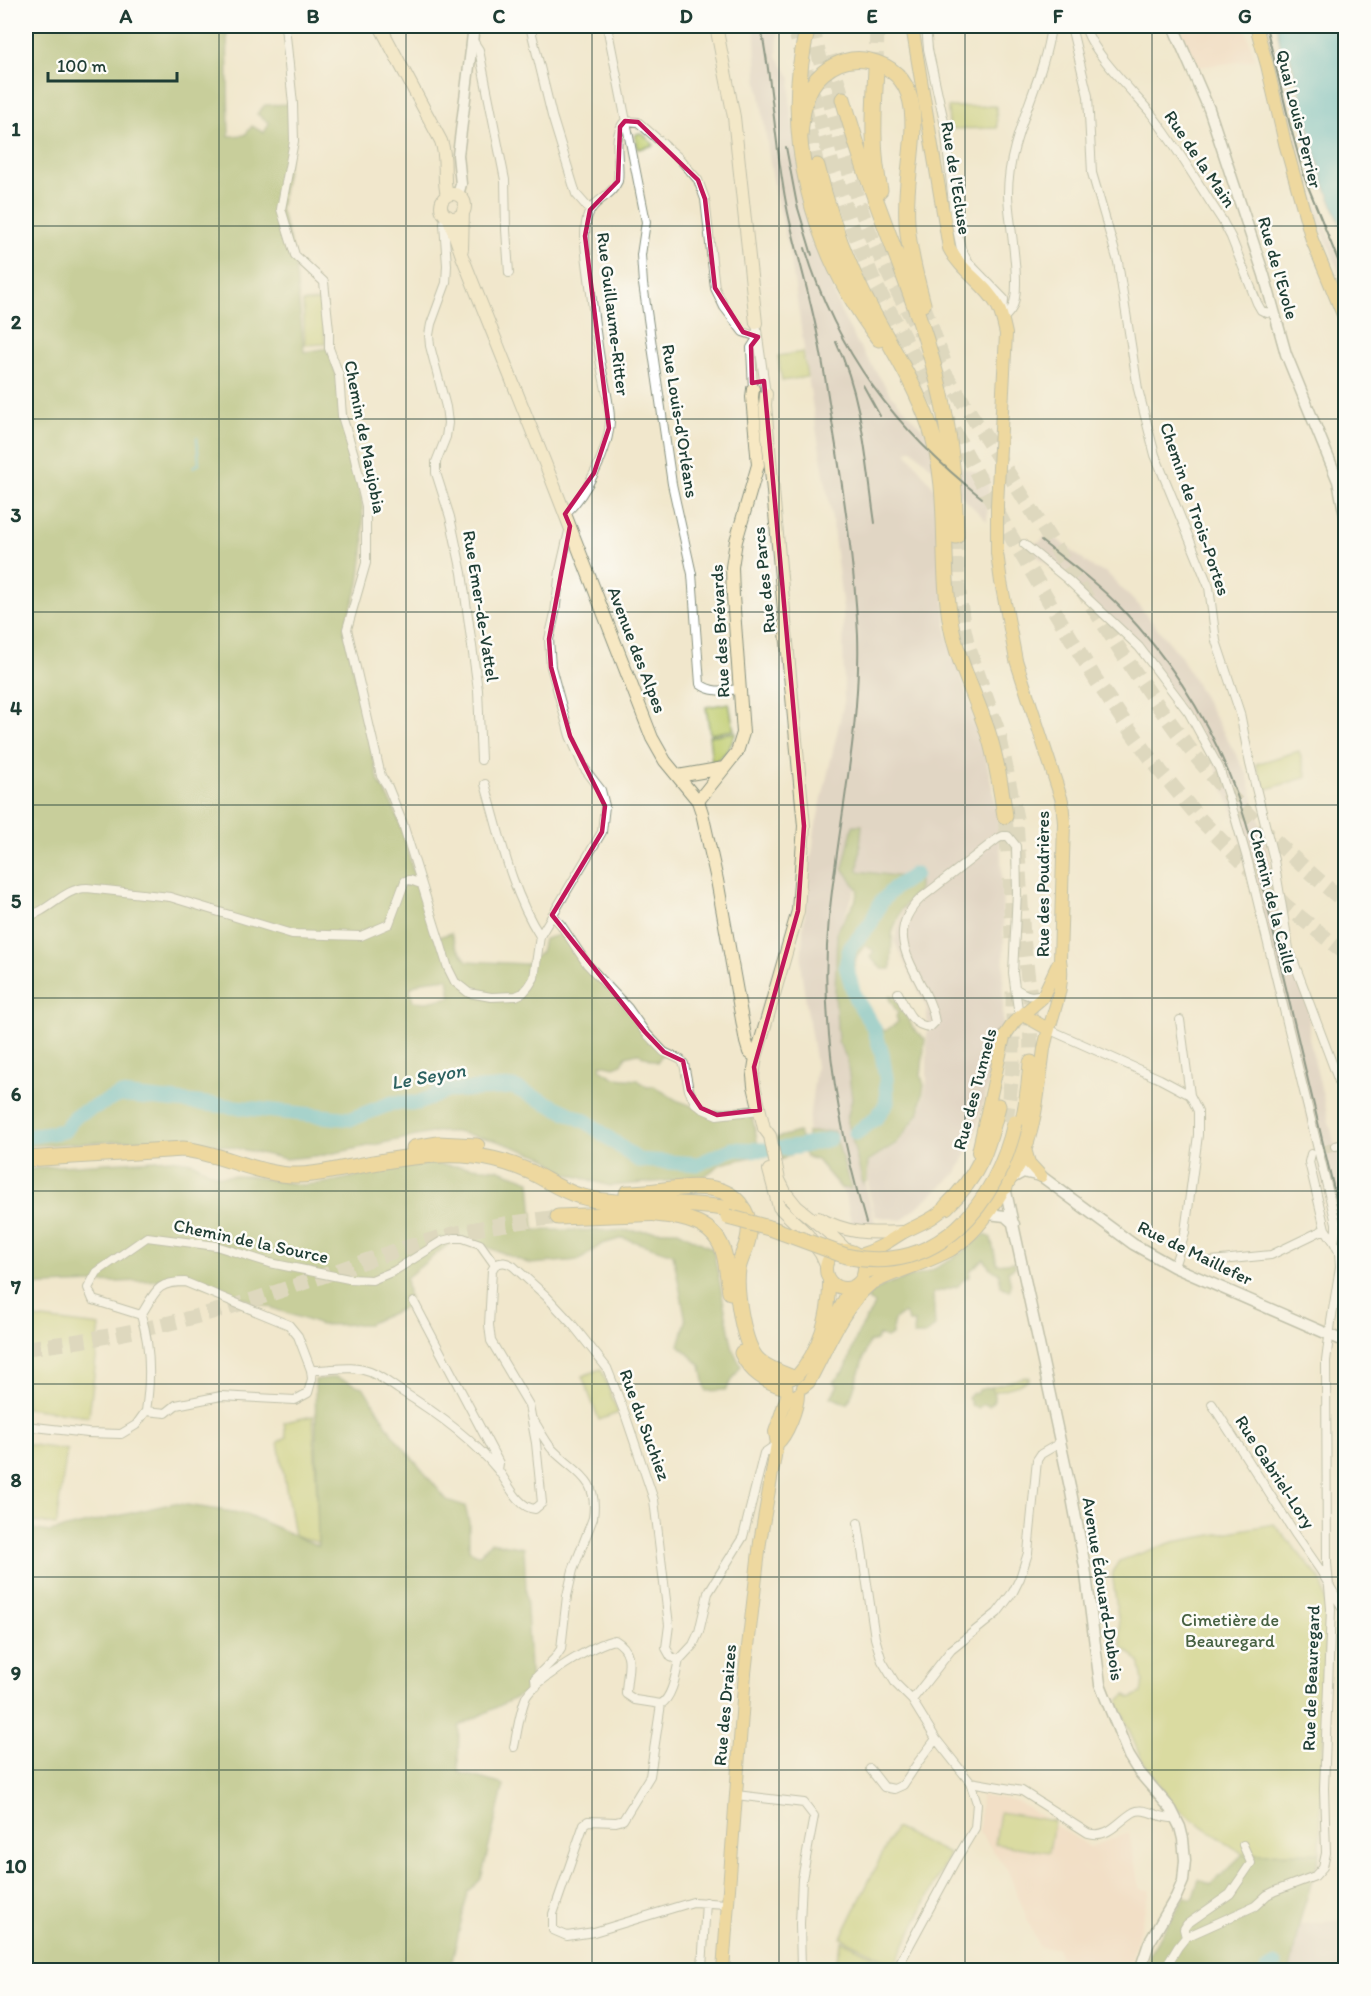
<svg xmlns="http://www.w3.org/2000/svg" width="1371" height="1996" viewBox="0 0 1371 1996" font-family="Itim,sans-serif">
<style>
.built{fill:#f3d4be}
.industrial{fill:#cfc0ba}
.green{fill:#bfcc6e;stroke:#6f8451;stroke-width:1.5}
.forest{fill:#97b061;stroke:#5b764a;stroke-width:1.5;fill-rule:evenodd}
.water{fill:#4fb9cb;stroke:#377b80;stroke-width:1.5}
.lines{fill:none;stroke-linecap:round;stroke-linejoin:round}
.stream{stroke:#4fb9cb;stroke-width:2}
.river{stroke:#4fb9cb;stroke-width:15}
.minor-tunnel{stroke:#c7c5ae;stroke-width:8;stroke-dasharray:8 4;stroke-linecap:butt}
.motorway-tunnel{stroke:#c7c5ae;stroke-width:15;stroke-dasharray:15 8;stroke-linecap:butt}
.minor-casing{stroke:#889280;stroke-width:10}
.tertiary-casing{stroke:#889280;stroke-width:13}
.secondary-casing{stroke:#889280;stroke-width:14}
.primary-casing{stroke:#889280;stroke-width:14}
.motorway-casing{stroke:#889280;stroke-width:17}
.minor{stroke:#fff;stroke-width:8}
.tertiary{stroke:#fff;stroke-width:10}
.secondary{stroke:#f7e8c3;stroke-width:12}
.primary{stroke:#ebc669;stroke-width:12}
.motorway{stroke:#ebc669;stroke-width:15}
.rail{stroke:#1f3d34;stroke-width:2}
.motorway-bridge-casing{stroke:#889280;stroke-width:17;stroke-linecap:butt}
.motorway-bridge{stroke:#ebc669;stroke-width:15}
.marked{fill:none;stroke:#c2185b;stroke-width:4.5;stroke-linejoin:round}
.grid{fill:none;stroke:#1f3d34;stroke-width:1.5;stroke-opacity:0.55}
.labels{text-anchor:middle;stroke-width:5;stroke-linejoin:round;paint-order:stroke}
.street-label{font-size:18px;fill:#1f3d34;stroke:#fdfcf7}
.park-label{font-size:18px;fill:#476142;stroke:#fdfcf7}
.water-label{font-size:20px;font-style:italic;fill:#2d6261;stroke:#fdfcf7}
.neatline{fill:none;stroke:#1f3d34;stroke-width:2}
.grid-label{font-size:20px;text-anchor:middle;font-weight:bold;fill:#1f3d34}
</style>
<rect width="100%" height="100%" fill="#fdfcf7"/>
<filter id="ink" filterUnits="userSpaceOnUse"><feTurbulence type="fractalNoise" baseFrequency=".0167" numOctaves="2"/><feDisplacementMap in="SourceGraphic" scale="12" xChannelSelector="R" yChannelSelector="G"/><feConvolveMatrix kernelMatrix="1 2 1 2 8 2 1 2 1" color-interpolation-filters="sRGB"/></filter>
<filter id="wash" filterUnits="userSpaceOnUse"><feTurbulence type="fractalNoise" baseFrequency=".008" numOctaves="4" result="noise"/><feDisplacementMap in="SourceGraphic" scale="24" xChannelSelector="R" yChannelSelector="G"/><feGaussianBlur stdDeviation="1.35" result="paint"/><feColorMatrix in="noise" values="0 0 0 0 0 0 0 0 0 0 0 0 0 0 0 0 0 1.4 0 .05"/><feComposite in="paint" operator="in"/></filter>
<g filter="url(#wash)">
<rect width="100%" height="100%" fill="#f1e7cc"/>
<path class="built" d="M1179,26h66l10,34 -57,7z
M981,1795l36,6 73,46 39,-14 11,56 10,1 -21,80h-64l-8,-22h-18l-32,-79 -28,-37z"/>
<path class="industrial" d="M754,26h25l-2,30 14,22 -1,27 14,97 37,111 17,31 34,52 65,70 33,10 -3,45 -75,-72 -6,3 29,37 12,145 35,105 18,86 4,117 -1,83 -28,111 -18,37 -55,47 -27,-4 -7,-29 1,-25 29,-18 23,-32 6,-32v-72l-33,-67 19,-63 -55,-7 -2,17 -20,48 -1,47 10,7 13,146 8,51 10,41 -24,-1 -6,-31 -27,-32 -10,-15 -2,-13 9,-70 -15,-96 2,-42 12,-99 29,-127 -1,-92 -12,-98 -16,-89 -23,-156 -21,-98 -14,-93z
M1263,26h6l3,9 30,125 12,36 31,77v13l-34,-83 -13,-39 -26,-109z
M1048,532l47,37 11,3 32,33 42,50 67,119 23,85 16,89 23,64v26l25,104 4,10 7,-1v144l-9,-59 -101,-419 -29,-74 -67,-96 -115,-103 17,-3z
M1345,1920v50h-55l9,-46z"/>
<path class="green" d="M996,106l1,22 -48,1 -1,-22z
M639,133l4,1 11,11 -16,4 -3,-14z
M322,301l3,43 -20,1 -2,-43z
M803,352l4,25 -25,4 -4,-25z
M729,703l5,27 -24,4 -4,-27z
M736,732c-5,15 -10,23 -24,31l-3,-27z
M1299,751l8,26 -43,13 -8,-26z
M26,1317l74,9 -11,90 -63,-8z
M601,1369l17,44 -19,7 -17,-44z
M1025,1377l3,1 1,-1v3l-11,5 -24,7 -3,-5z
M313,1416l6,127 -25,-8 -16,-93 8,-5 -2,-15z
M26,1444l41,6 -11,75 -30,-4z
M1274,1524l48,57 5,28 -7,244 -77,1 -67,-46 -35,-49 -22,-54v-5l7,-5 5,3 10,-5 2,-12 -4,-20 -17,-14 -10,-75 7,-11 54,-19z
M1000,1812l54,9 -5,31 -54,-8z
M895,1828l54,26 -54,110 -54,-26z
M842,1941l50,24 -3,5h-57z"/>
<path class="forest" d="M26,26h201l2,110 16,-1 7,-9 12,7 5,-10 -12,-9 8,-9 27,-1v37l-12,68 14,46 10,97 24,-4 9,27 25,128 2,41 -5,40 -15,46 35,152c22,32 25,57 35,93 6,21 14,42 21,63l16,-5 4,12 12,16 59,3 15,-12 3,-13 17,-5 29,39 38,35 36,44 -7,10 -20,-9 -11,3 -4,8 -8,3 -13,-3 -1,5 15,9 23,2 9,7 7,-1 22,14 32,12 43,-1 9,44 -39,9 -19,14 -92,8 -45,-13 -21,-16 -50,-17 -39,-8h-19l-111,23 -39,4 -50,-11 -57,-10 -153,8zM448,978l3,19 -24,5 -14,-1 -3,-13 13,-7z
M853,825h9l-4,46 61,8v11l-18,20 -9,24 -1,35h-9l-12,-12 4,-6 -9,-6 -8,10 -5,17 4,19 20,34 9,6 13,-9 -2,-6 2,-3 -9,-14 1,-3 9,5 14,27 12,11 -4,37 3,9 -5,28 -22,30 -29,18 -1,19 -4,4 -16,-65 5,-20 -5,-40 -9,-18 -3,-47 2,-63 18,-29 3,-12 -15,-22z
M834,1131l17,58 -10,-1 -24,-28 -11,-3 -4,-8 -21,11 -5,-22 22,-6 4,7 5,-1v-6z
M171,1159l21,3 20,11 8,3h29l53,9 22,-2 85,-17 21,-2 67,5 33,12 4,49 144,1 35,18 20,101 8,16 -15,24 -20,1 -5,-25 -22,-21 7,-24 -13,-67 -50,-16 -21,6 -22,16 -50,4 -71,-28 -53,42 4,27 -42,19 -47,1 -133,-46 -162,7v-116l18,-3z
M985,1234l6,4 6,26 18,-2v5l-7,4 3,15 -2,5 -8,-5 -2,-12 -10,-7 -5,-8 -14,12v6l-7,3 -5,6 -25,7 2,34 -11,8h-10l1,-13h-6l-4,-9c-13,6 -12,7 -13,22l-6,3 -7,-3 -3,5 -7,2 -19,58 -3,4 -16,-7 7,-12 -5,-3 13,-14 11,-33 18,-31 -7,-4 -1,-4c20,-16 37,-15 60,-24 22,-9 39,-23 58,-38z
M336,1377l28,11 29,47 54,65 18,6 4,16v28l11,5 11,-13 33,6 7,142 -72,36 -1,46 46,13 -23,94 -13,13 -18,78h-424v-442l23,4 125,-29 72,11 72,32 -3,-166z
M991,1387l3,5v8l-5,6 -5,-2 -6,4 -6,-2 -4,-9 5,-4 4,1 2,-4z
M1320,1853l-21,71 -9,46h-144l4,-17 35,-57 5,4 3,-3 6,-18 12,6 32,-31z"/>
<path class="water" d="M1277,26h68v210l-22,-56 -34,-127 -9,-8z"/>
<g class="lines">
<path class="stream" d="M193,467l6,-3 -2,-26"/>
<path class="river" d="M856,1133l20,-15 11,-15 -1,-25 -4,-24 -8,-26 -19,-31 -9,-31 4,-18 21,-25 10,-21 12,-13 22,-15
M26,1137l38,-6 11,-15 45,-21 231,24 41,-16h26l28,-12 67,-4 74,35 51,38 60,4 34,-15 34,1 32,-3 32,-8
M1267,1970l8,-5"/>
</g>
</g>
<g filter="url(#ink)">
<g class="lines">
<path class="minor-tunnel" d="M1313,1153l22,-7"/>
<path class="motorway-tunnel" d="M794,26l39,142 16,51 26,65 131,244 51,87 39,65 31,46 34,46 39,47 85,86 61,49
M812,26c15,62 29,125 50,186 15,42 36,82 58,120
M830,56l13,43
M876,68l1,-42
M805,108l12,58
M923,304l21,58
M932,353l192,303c21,31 43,63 66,93 45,57 100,108 156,154
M956,536l2,48 5,41 5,21 31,88 17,84 7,120 7,58 1,67
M1005,816l3,36
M1010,879l2,60
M1006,1121l7,-55v-79
M26,1348c73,-8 146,-23 217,-45 68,-21 134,-49 203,-67 36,-10 74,-14 112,-19"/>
<g class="minor-casing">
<path id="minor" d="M285,26l8,78 1,37 -13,68 14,46 29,27 5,48v18l10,27 3,41 12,39 12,51v57l-19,66 34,147 7,11 15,37 45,144 7,14 14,11 22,4 25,-1 7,-3 6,-7 5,-8 6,-42 62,-104 3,-26 -4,-16 -17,-22 -14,-32 -19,-69 -2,-28 6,-26 5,-43 10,-43
M530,26l22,90 24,78 14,16
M607,26l39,196 -5,33 2,29 29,200 20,90 8,110c13,10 26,6 41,5
M926,26l2,23 17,77 9,88 7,35 7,13 36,37 -1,17
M1071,26l17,70 4,77 26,89 20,127 17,66 54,132 7,54 24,72 10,51 24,96 15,89 57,151
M1085,26c6,25 46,64 64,85 27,34 49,73 73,109l9,17 26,66 4,7 6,3 7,-3
M472,39l7,11 26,130 1,50 3,43
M625,121l13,1 40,35 20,23 7,19 10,89 9,19 19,25 15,5
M445,215l-1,9 3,41 -1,18 -15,41 -2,11 1,11 16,61 2,16 -2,14 -10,25v11l14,44 12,56 16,117 3,70
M1003,319c3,-3 7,-7 9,-11 11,-20 -4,-89 -4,-114 0,-60 36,-110 43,-168
M756,323l10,71
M753,389l-2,-41 7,-11
M565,514c22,-20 44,-64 45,-94 0,-18 -6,-37 -9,-55 -5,-29 -8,-58 -12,-87 -2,-17 -6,-38 -3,-55 4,-25 24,-23 32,-42 3,-19 -7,-45 7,-60
M1024,544l44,36 71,67 50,66 30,55 16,49 13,45 88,361v7l-2,12 5,10 1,15 -9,55 -5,39 1,202 4,46 -7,179 2,65 -3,14 -8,9 -40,15 -8,4 -12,11 -69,31 -8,10 -14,23
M485,784c15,51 26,107 55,152
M552,915l9,10 26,39 41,44 17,24 19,20 17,8 3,4 5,26 6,13 6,5 16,7 43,-5
M26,916c23,-3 37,-28 61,-28l83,9 122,37 69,2 28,-12 16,-43 5,-1 11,4
M1015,988c11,8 17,10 30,5
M898,993c8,15 12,32 32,34l5,-5c-7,-45 -59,-81 -14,-124l76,-59 6,-3h5l8,10 1,46 -4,81 5,36 5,6
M1180,1020l10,75
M1048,1029l112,50 30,16 8,16v24l-13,97 -11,35
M1335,1146l11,-2
M1311,1154l-2,8 16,67 9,13
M1211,1261l60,-6 54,-26
M414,1302l85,161 -1,7
M141,1315c15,-23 14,-33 44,-33l104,43 9,11 13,34c21,1 39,-6 59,2 10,4 19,11 28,17 36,22 73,48 100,81 10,13 20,38 37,39l7,-6 -6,-60 -7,-38 -38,-64 -2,-16 3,-55 3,-5c7,-4 11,-3 18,1l33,30 26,28 35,44 18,46 29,86 15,125 -3,23 5,9 8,3
M1212,1404l84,131 25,36 25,43
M146,1411c5,-33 5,-64 -5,-96l-48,-15 -5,-12 9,-16 50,-35 69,9 54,17 79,16 23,1 22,-9 48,-30 12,-3h9l17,6 15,21
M534,1421c6,9 11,20 18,28 23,24 47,28 41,69l-20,52 -6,26 -6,53 -6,9 -20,20 1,9
M26,1426l62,7 33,1 15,-9 10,-14 20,2 10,-8 45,-9 74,4 13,-7 4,-14 -1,-9
M858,1523l17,115 7,23 14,23 16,16
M679,1660c-3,12 -6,37 -18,44l-11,72 -27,44 -7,2 -28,-1 -4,3 -31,90v16l14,6 27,-4 99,-30 34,2
M679,1660l14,-15 6,-13 9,-39 35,-56 21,-84 13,-9
M514,1747c3,-14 6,-36 12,-50 9,-17 70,-54 89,-57 22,13 11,31 11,54l9,6 26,4
M870,1769l14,18 10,2 9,-4 16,-24 17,-22
M970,1782l52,9 66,42c21,6 30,-12 46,-21 12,-6 26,8 41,6
M736,1795l68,8 10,13 -12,63 -2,45 1,46
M1186,1937l-2,-8 3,-5 43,-30 21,-31 -8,-18
M690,1970l12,-2 4,-66
M896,1970l58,-107 21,-35 2,-25 -7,-21 -34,-43 -24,-39 39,-50 46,-37 16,-21 7,-14 8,-25 9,-93 4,-6 19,-11"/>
</g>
<g class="tertiary-casing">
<path id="tertiary" d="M1173,26l36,83 55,166 22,79 52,127 8,40
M458,195l3,-11 -3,-29 16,-129
M1012,1178l11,-6 18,4 92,68 41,23 172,75
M1005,1187l66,305 14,75 15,117 29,72 10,16 32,37 9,18 3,12 2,21 -2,21 -7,16 -27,46 -9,27
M988,1214l17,2 9,8"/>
</g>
<g class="secondary-casing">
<path id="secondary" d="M380,26l61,115c7,18 1,36 6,54
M716,26l18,91 22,206
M441 206a12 12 0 1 1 24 0a12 12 0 1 1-24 0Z
M448,216l14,40 89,222 101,260 13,23 33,40 4,12 15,67 29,162 3,10 7,5
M462,249l1,-39
M766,394l-1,11 39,421 -6,85 -42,146 -3,19 1,10 10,42 6,8 9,44 6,12 12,15 31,25 18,18
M678,776l46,-8
M698,801l39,-49 6,-19 -10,-137 -1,-29 4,-26 22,-76 -6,-68 1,-8
M769,1170l10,37 28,27 14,20 5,11
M818,1218c33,17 51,15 86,14"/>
</g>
<g class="primary-casing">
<path id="primary" d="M1256,26l11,39 18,78 27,97 34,82
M1023,1015l25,14
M1025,1149l4,14 12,13
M978,1152l26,-115 10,-15 28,-24 16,-34
M826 1269a19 19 0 1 1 38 0a19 19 0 1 1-38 0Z
M859,1255c16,-4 29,-13 43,-22 17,-9 37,-15 48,-32
M865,1272l29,-7h13
M833,1330l3,-14 14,-28
M796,1377c23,-26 34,-63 33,-98
M803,1387l6,-5c18,-33 33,-74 62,-98 26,-13 55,-20 80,-34 22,-14 38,-35 51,-58 6,-10 14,-19 19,-31 15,-34 18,-75 23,-112 5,-29 22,-59 16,-89l4,-137 -2,-22 -46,-141 -15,-78 -4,-29v-48l9,-171c-2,-9 -4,-19 -8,-27 -12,-23 -37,-35 -49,-59l-37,-222
M777,1444c10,-8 21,-36 21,-50
M723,1970l22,-297 15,-131 15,-86 2,-12 -2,-12 13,-39"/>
</g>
<g class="motorway-casing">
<path id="motorway" d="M808,26c-27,107 4,225 71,313
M876,68c-2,42 -5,81 4,122
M843,99c8,27 16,53 25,79 25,72 56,142 73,217 10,46 14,93 15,141
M800,136c2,-23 4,-47 23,-63 13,-11 30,-16 47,-12 55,13 43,70 39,112 -2,17 -3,34 -2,50 2,28 9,54 16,81
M817,166c11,45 25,87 46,128 22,44 51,86 67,133 22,64 9,132 21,198 7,39 26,73 38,111 8,26 12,53 16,80
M414,1148l24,-4 39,2
M26,1159l157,-10c39,4 76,27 115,26 18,0 36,-5 54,-8 40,-8 82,-15 122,-11 20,2 39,8 57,16 16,8 31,19 49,24 26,8 54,6 81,7 23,1 46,2 68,6
M1005,1187c14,-41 23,-80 26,-124
M627,1193c29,1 67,-12 95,-2 19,7 31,28 26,48 -2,10 -8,20 -10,30 -3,21 5,78 21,92 9,8 21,12 32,16
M946,1207c34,-33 41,-56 52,-101
M656,1214c28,3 60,8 68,40 3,12 4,25 6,38
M558,1217l107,-4
M742,1353c9,19 24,28 43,34"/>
</g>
<use href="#minor" class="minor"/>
<use href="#tertiary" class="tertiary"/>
<use href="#secondary" class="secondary"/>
<use href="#primary" class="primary"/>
<use href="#motorway" class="motorway"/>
<path class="rail" d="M761,26l6,37
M1266,26l24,99 15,54 41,101
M766,55c8,52 11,106 22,158 8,37 19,73 27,110 9,41 14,82 21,123 10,63 19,125 22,189 3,94 -20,189 -29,283 -10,103 8,206 37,305
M786,147l11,58 15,50
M805,248c32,105 91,182 177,250
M836,342c27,56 30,120 39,181
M863,385l17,31
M1041,541c27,21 56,42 80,67 49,51 88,112 113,179 22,59 34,122 48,184 22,89 43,179 64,269"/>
<g class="motorway-bridge-casing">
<path id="motorway-bridge" d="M728,1217l45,12 73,27c91,21 151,-52 169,-133"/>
</g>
<use href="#motorway-bridge" class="motorway-bridge"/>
</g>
</g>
<path d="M0 0H1371V1996H0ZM625,121l13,1 60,58 7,19 10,89 28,44 15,5 -7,9 1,37 12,-2 40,445 -6,85 -44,156 6,43 -43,5 -16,-7 -12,-18 -6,-29 -19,-9 -19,-20 -93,-117 50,-83 3,-26 -35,-70 -19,-69 -2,-28 21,-113 -5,-12 29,-41 15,-45 -24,-192 5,-26 28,-29 2,-54z" fill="#f1e7cc" fill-opacity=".55" fill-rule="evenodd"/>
<path class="marked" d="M625,121l13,1 60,58 7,19 10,89 28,44 15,5 -7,9 1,37 12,-2 40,445 -6,85 -44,156 6,43 -43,5 -16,-7 -12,-18 -6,-29 -19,-9 -19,-20 -93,-117 50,-83 3,-26 -35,-70 -19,-69 -2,-28 21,-113 -5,-12 29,-41 15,-45 -24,-192 5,-26 28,-29 2,-54z"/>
<path class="grid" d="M219,26v1944M406,26v1944M592,26v1944M779,26v1944M965,26v1944M1152,26v1944M26,226h1320M26,419h1320M26,612h1320M26,805h1320M26,998h1320M26,1191h1320M26,1384h1320M26,1577h1320M26,1770h1320"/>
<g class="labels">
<g class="street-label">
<text transform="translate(1299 119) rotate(76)" y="6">Quai Louis-Perrier</text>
<text transform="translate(1200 159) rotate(56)" y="6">Rue de la Main</text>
<text transform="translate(956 178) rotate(81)" y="6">Rue de l'Ecluse</text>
<text transform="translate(1278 268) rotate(74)" y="6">Rue de l'Evole</text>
<text transform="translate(613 314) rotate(83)" y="6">Rue Guillaume-Ritter</text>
<text transform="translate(680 421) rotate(81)" y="6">Rue Louis-d'Orléans</text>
<text transform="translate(365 437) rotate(79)" y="6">Chemin de Maujobia</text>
<text transform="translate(1195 509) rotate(71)" y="6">Chemin de Trois-Portes</text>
<text transform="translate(764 580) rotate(-96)" y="6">Rue des Parcs</text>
<text transform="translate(481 606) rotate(81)" y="6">Rue Emer-de-Vattel</text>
<text transform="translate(720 631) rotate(-93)" y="6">Rue des Brévards</text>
<text transform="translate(637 650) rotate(69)" y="6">Avenue des Alpes</text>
<text transform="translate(1043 884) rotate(-90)" y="6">Rue des Poudrières</text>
<text transform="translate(1273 901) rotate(76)" y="6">Chemin de la Caille</text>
<text transform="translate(975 1089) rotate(-75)" y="6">Rue des Tunnels</text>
<text transform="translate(251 1241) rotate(12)" y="6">Chemin de la Source</text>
<text transform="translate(1195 1253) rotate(26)" y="6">Rue de Maillefer</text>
<text transform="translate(645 1425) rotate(70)" y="6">Rue du Suchiez</text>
<text transform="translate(1275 1472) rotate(57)" y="6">Rue Gabriel-Lory</text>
<text transform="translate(1103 1589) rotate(81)" y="6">Avenue Édouard-Dubois</text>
<text transform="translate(1311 1678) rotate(-88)" y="6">Rue de Beauregard</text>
<text transform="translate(725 1705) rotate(-85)" y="6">Rue des Draizes</text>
</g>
<g class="park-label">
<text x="1230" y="1626">Cimetière de<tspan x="1230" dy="21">Beauregard</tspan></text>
</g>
<g class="water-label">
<text transform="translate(428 1076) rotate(-10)" y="7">Le Seyon</text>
</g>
</g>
<rect width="1371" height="1996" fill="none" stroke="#fdfcf7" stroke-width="66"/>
<path d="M48 72v9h129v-9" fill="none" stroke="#1f3d34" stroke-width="3"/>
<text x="57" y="72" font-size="18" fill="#1f3d34" stroke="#fdfcf7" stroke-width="4.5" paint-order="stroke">100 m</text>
<rect x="33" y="33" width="1305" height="1930" class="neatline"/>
<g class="grid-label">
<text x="126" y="23">A</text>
<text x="313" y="23">B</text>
<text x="499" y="23">C</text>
<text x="686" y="23">D</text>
<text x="872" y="23">E</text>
<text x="1058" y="23">F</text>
<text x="1245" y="23">G</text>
<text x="16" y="136">1</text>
<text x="16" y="329">2</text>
<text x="16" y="522">3</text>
<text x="16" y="715">4</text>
<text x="16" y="908">5</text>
<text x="16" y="1101">6</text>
<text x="16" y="1294">7</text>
<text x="16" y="1487">8</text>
<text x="16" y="1680">9</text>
<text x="16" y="1873">10</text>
</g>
</svg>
